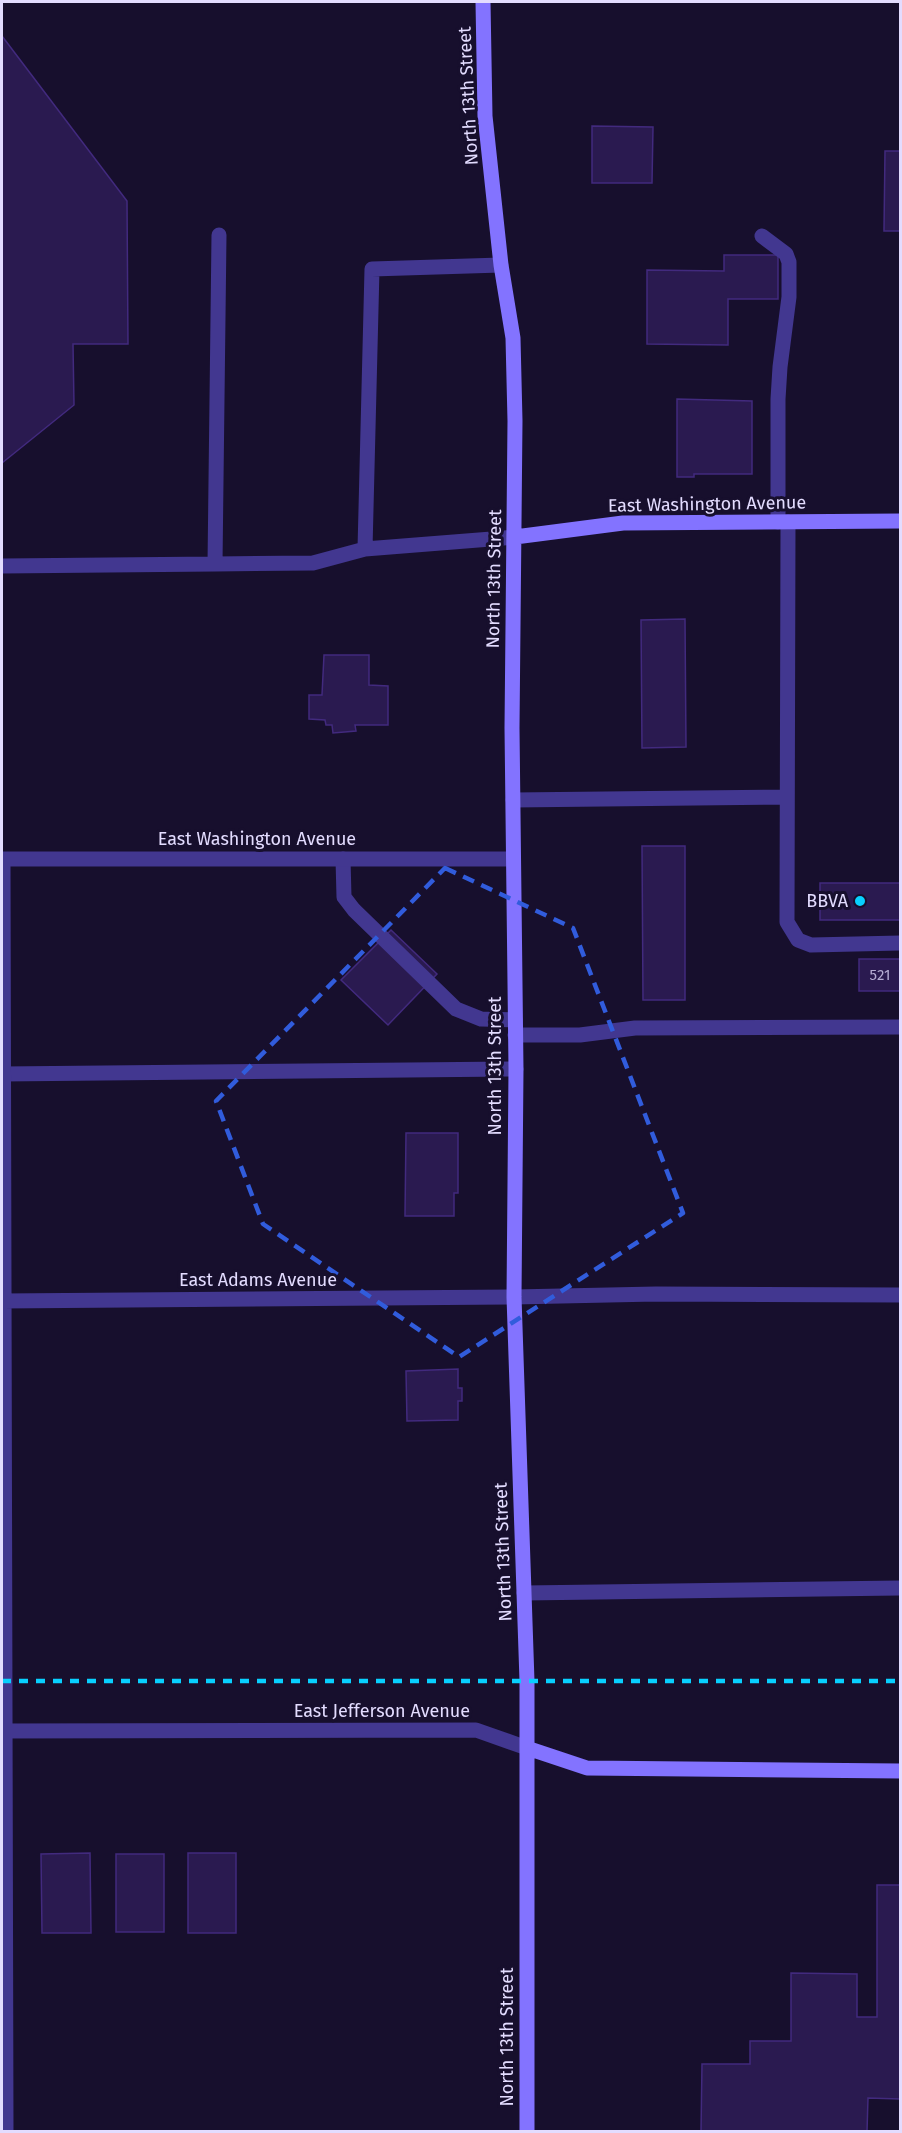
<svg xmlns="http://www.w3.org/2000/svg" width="902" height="2133" viewBox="0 0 902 2133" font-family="'Fira Sans',sans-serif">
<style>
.building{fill:#2a1a50;stroke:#422a7e;stroke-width:1.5}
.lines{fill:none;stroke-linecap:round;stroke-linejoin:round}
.lane{stroke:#423790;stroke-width:15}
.street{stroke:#423790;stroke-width:15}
.secondary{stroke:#8373ff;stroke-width:15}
.rail{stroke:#08d0ff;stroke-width:4.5;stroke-dasharray:9 8;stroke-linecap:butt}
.marked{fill:none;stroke:#315cdc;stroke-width:4.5;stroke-dasharray:12 8;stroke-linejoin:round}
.poi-dot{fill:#08d0ff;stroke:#170f2d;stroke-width:2}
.labels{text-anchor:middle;stroke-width:6;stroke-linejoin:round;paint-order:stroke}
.number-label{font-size:15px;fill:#b5acd3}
.street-label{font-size:18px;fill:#e3dcff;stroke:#170f2d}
.poi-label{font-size:18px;fill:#e3dcff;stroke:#170f2d;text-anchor:end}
</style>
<rect width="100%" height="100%" fill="#170f2d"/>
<path class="building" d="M2,36l125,165 1,143h-55l1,61 -72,58z
M592,126l61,1 -1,56h-60z
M885,151h15v80h-16z
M724,255h54v44h-50v46l-81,-1v-74l77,1z
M677,399l75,2v73h-58v3h-17z
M685,619l1,128 -44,1 -1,-128z
M324,655h45v30l19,1v39h-33l1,6 -23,2 -1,-8h-6l-1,-5 -16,-1v-24h13z
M642,846h43v154h-42z
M820,883h80v37h-80z
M391,930l46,44 -49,51 -47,-45z
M859,959h41v32h-41z
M406,1133h52v60h-4v23h-49z
M458,1369v19h4v13h-4v19l-51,1 -1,-50z
M90,1853l1,80h-49l-1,-79z
M188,1853h48v80h-48z
M116,1854h48v78h-48z
M877,1885h23v214l-32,-1 -1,34h-166l1,-68h48v-23h41v-68l66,1v43h20z"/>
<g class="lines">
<path class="lane" d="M219,235l-4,329 98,-1 52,-14 7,-280 129,-4
M762,236l24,18 3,8v35l-9,70 -2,32v123
M788,522l-1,400 11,18 13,5 89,-2
M365,549l150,-12
M2,566l213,-2
M513,800l274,-3
M343,859l1,38 10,13 102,99 25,10 34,1
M515,1035h65l55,-7 265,-1
M2,1074l514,-5
M514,1297l142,-3 244,1
M524,1593l376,-5"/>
<path class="street" d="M2,859h511
M3,859l3,1273
M2,1301l512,-4
M2,1731l474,-1 51,18"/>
<path class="secondary" d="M483,2l2,114 16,149 12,73 2,83 -3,307 4,341 -2,228 13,384v451
M515,537l108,-14 277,-2
M527,1748l60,20 313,3"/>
<path class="rail" d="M2,1681h898"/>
</g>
<path class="marked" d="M445,868l128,60 110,285 -224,144 -196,-133 -47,-123z"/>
<circle class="poi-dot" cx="860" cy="901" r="6"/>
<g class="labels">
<g class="number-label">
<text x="880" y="980">521</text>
</g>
<g class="street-label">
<text transform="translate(468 96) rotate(-93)" y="6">North 13th Street</text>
<text transform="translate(707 504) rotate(-1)" y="6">East Washington Avenue</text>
<text transform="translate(494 579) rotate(-89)" y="6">North 13th Street</text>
<text x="257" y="845">East Washington Avenue</text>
<text transform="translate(495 1066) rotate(-90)" y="6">North 13th Street</text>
<text x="258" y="1286">East Adams Avenue</text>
<text transform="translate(503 1552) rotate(-92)" y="6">North 13th Street</text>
<text x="382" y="1717">East Jefferson Avenue</text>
<text transform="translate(507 2037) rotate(-90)" y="6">North 13th Street</text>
</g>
<g class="poi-label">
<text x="848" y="907">BBVA</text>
</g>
</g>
<rect width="902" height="2133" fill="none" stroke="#e3dcff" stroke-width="6"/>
</svg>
